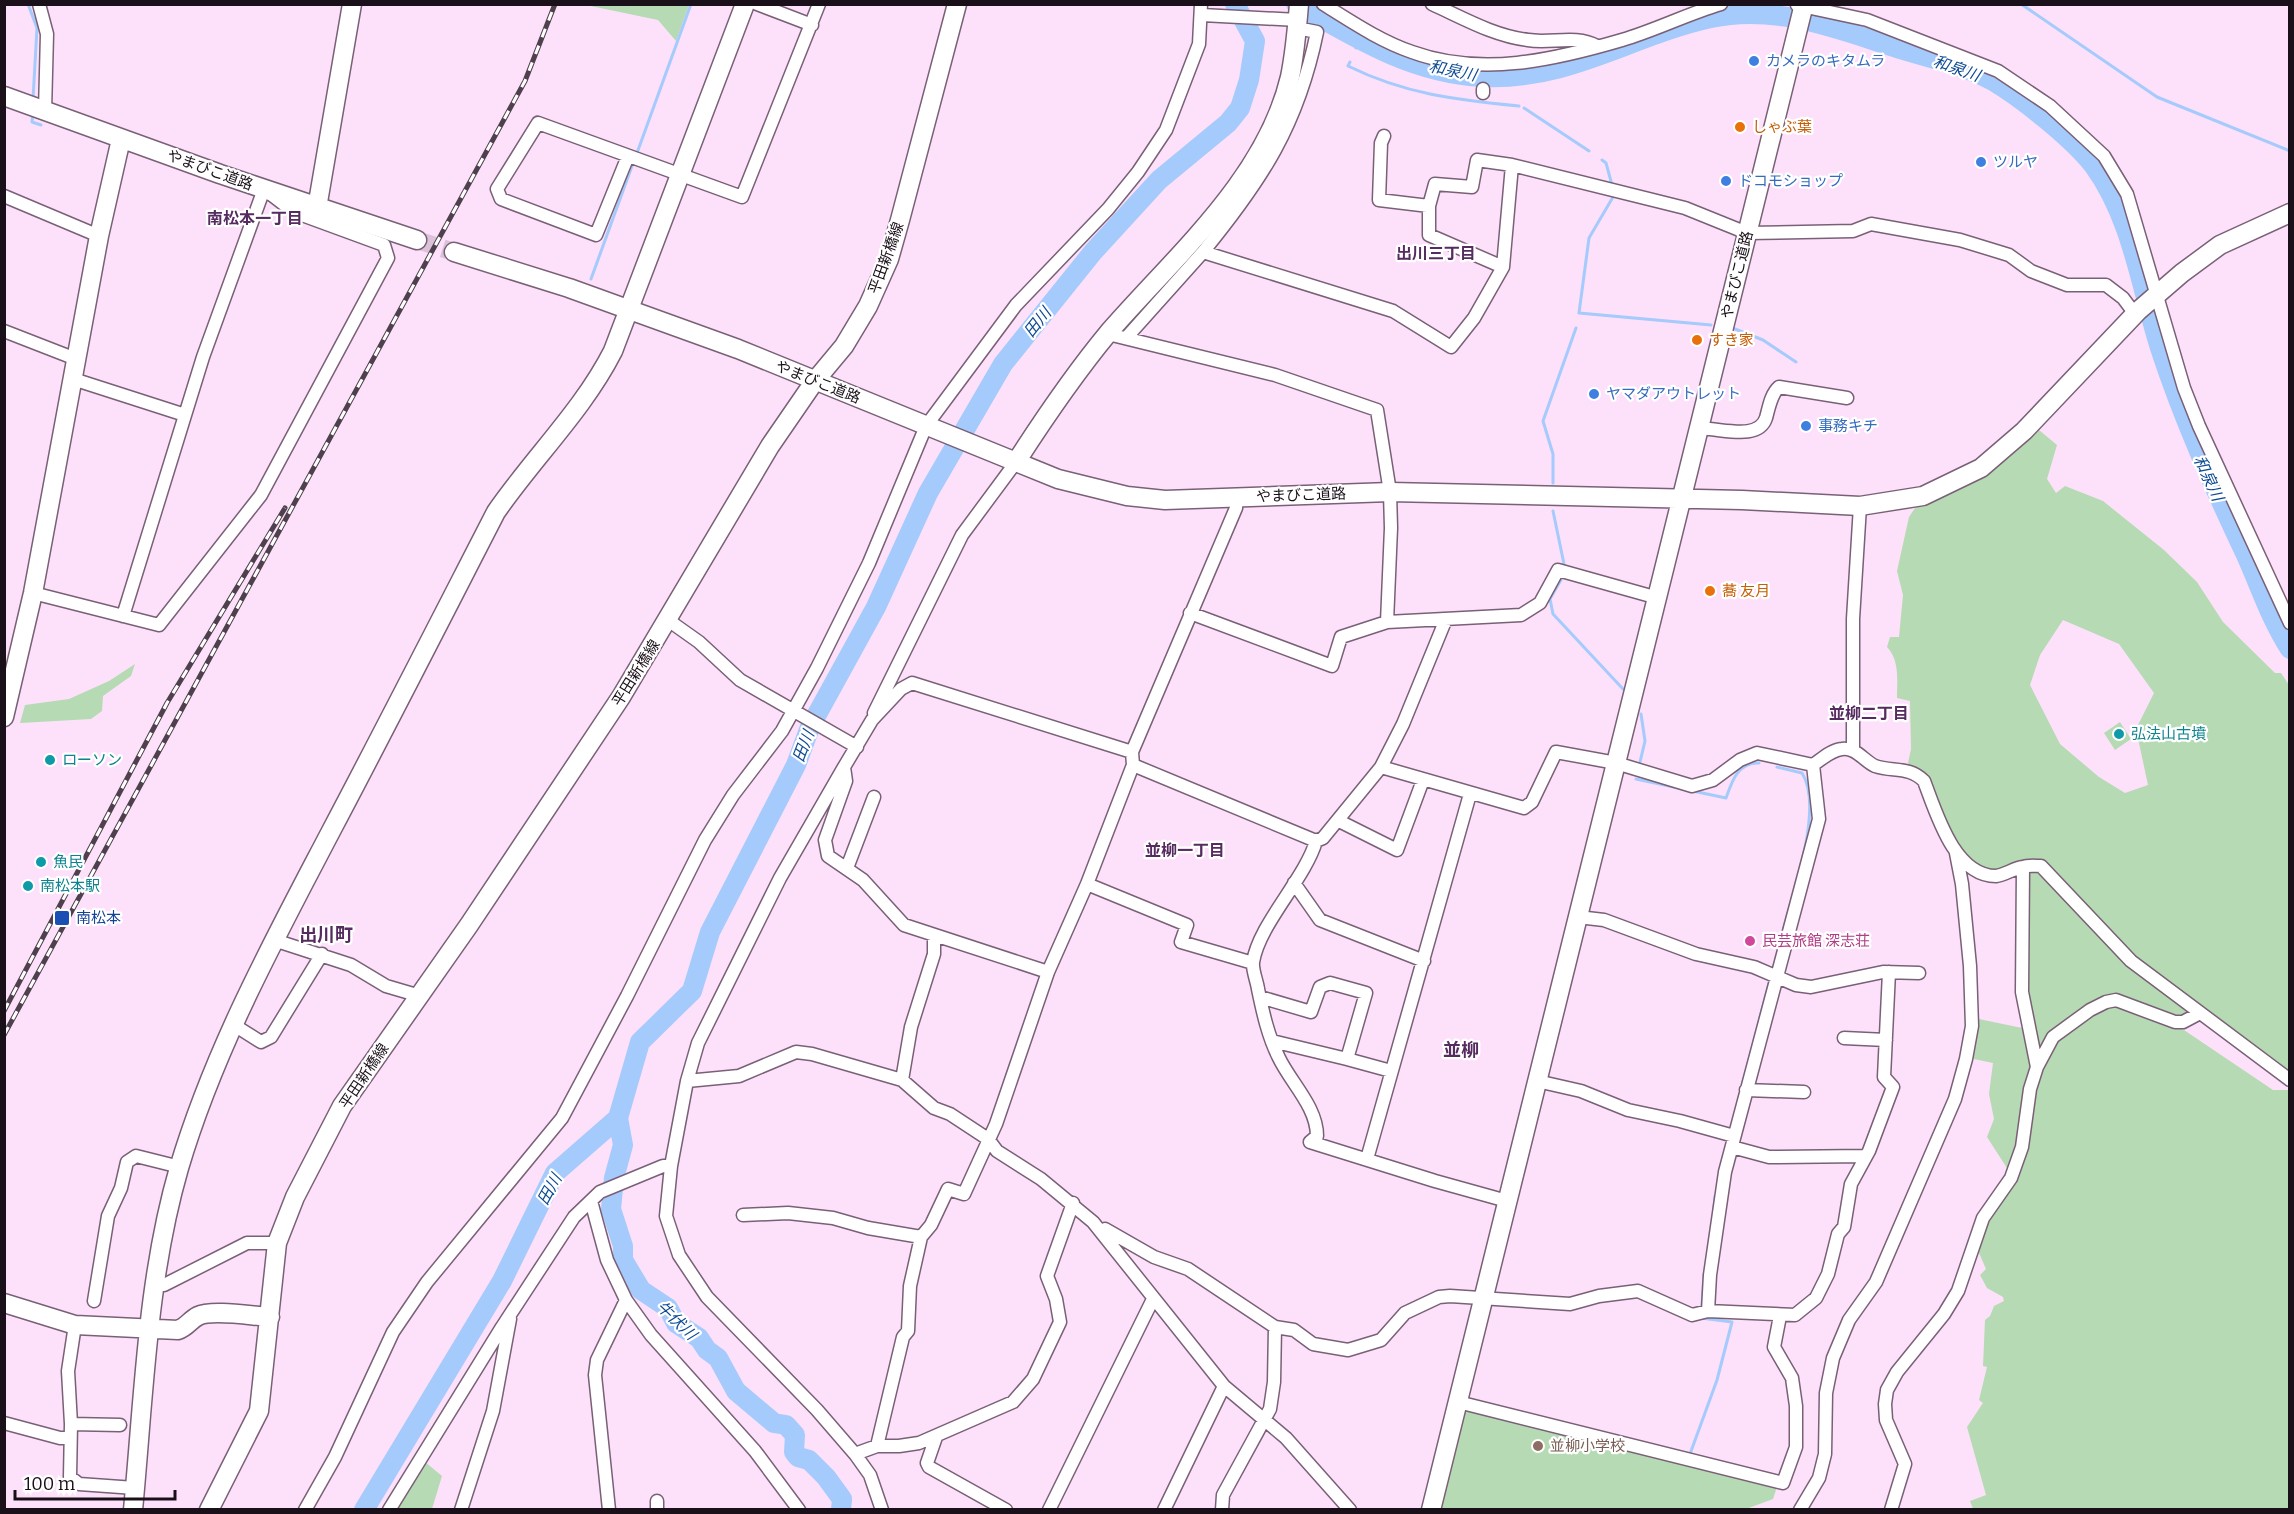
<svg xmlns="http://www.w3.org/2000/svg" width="2294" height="1514" viewBox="0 0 2294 1514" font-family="Bitter,'Noto Sans JP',serif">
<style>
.green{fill:#b6dab3;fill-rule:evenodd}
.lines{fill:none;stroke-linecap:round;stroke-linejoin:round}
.stream{stroke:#a5cafc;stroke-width:3}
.river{stroke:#a5cafc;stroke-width:20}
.secondary-tunnel{stroke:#dbc2d8;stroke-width:18;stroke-dasharray:18 9;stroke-linecap:butt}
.street-casing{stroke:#796076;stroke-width:15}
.secondary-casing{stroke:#796076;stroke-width:21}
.street{stroke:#fff;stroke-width:12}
.secondary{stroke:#fff;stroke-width:18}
.rail-casing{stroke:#4e404c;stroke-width:5}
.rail{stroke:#fff;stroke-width:3;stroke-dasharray:9;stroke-linecap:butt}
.shop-dot{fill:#3f7fe0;stroke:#fff;stroke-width:2}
.food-dot{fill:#e8710a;stroke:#fff;stroke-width:2}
.culture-dot{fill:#0f9aa8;stroke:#fff;stroke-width:2}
.transit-dot{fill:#1a4fb4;stroke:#fff;stroke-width:2}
.hotel-dot{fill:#d1479c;stroke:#fff;stroke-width:2}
.education-dot{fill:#8d6e63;stroke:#fff;stroke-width:2}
.labels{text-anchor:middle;stroke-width:4.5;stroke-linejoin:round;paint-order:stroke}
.shop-label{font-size:15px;fill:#366cbe;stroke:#fff;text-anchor:start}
.food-label{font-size:15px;fill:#c56008;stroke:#fff;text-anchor:start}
.street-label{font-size:15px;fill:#1a1019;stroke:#fff}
.culture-label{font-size:15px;fill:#0d838f;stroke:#fff;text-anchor:start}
.transit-label{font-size:15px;fill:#164399;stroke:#fff;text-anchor:start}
.hotel-label{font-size:15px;fill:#b23c85;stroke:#fff;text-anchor:start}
.education-label{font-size:15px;fill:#785e54;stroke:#fff;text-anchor:start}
.water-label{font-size:16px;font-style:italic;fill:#0e4b93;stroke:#fff}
.neighbourhood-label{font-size:16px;font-weight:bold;fill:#562b60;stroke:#fff}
.quarter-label{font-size:18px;font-weight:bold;fill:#562b60;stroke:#fff}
</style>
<rect width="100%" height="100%" fill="#fde1fa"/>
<path class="green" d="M586,5l103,-1v1l-13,36 -18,-21z
M2039,430l18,15 -10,34 9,14 9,-7 38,15 61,49 33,32 26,40 52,51h6l8,12v389l-142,-104 -107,-111 -19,2 -25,10 -14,-3 -15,-11 -59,-94 3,-14 -1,-48 -13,-3c0,-16 3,-38 -10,-51l3,-10h9l4,-42 -6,-24 12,-54 6,-9c50,-19 86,-39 124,-78zM2063,620l56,24 35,49 -18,36 12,56 -23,8 -26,-16 -39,-33 -30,-59 10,-30z
M135,664l-4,12 -28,20 -1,15 -11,8 -71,4 5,-18 44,-6 40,-18z
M2120,722l11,17 -16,11 -11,-17z
M2037,870l152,139v5l-12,5 -61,-16 62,23 95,64h16v419h-316l-3,-8 16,-6 -19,-68 16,-24 -4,-3 8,-33 -4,-1 2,-46 5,-4 4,-10 10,-5 -1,-4 -16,-9 -7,-13 6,-6 -10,-23 10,-28 28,-39 -27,-42 7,-18 -5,-25 4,-31 -24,-5 5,-40 53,11 1,-156z
M1466,1407l311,80 -4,12 -27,10 -305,1z
M424,1461l18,15 -10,33 -38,1z"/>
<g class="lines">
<path class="stream" d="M28,4l9,24 -4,71
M2021,4l136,93 133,54
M1356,48l4,-7
M1350,62l-2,4c57,28 108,34 171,40
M1524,108l65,43
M33,112l-1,10 9,3
M637,153l54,-149
M1602,160l4,3 6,22
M1613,197l-24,41 -10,75 132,12
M591,279l41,-113
M1735,329l28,11 33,22
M1553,483v-29l-10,-33 33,-93
M1553,511l11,53
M1562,578l-12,21 3,15 70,75
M1640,762l5,-21 -4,-27
M1777,767l25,6c22,34 -9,119 -19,158
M1636,779l90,19c6,-17 12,-36 33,-35
M1739,1098l30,-115
M1713,1217l2,-21
M1702,1305l2,-31
M1690,1454l27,-74 15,-58 -31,-4"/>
<path class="river" d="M1296,4c59,34 117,70 187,73 86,4 149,-42 228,-59 63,-14 124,10 183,29 33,11 68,17 99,34 30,18 80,58 101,85 38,52 47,122 66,182 24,73 53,137 86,207 14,31 25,65 44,94
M618,1118l5,27 -9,33 -3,31 12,37v14l18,30 27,18 8,15 23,15 8,12 11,8 18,33 38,32 12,2 9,10 -1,17 4,5 11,3 17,17 16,22 -1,11
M364,1510l138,-229 53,-108 63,-55 22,-76 52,-51 18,-59 86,-167 14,-38 66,-120 52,-114 75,-129 90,-112 66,-72 69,-57 12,-15 9,-28 6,-39 -20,-37"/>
<path class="secondary-tunnel" d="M417,240l37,12"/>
<g class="street-casing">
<path id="street" d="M39,4l8,30 -2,77
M757,4l55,21
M1323,4c29,18 57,37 89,48 69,25 142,8 210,-12 34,-10 65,-26 99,-36
M1432,4c31,14 62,32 96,36 23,4 47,-6 69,6
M1797,5l70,15 131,51 52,35 54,50 23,38 57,194 15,38 91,197
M1202,15l96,5
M1297,28l20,4c-19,93 -55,148 -114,220l190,59 58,36 23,-29 29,-51 9,-102
M1483,93v-4
M1384,136l-3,7 -2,57 50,6
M628,156l-32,79 -95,-36 -4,-10 41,-66 204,74 77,-193
M4,196l95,40
M1503,267l-74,-32v-29l6,-22 37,3 5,-27 35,5 173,43 62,25 106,-2 18,-7 89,16 49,15 22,16 36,14h39l17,13 12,16
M4,331l72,28
M1108,334l167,41 102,35 13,82 1,36 -4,94
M1126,338l77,-86
M73,379l112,36
M1699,429c19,-2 59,13 67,-11 3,-11 5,-24 13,-31l68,11
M33,593l126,32 102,-130 127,-237 -4,-13 -90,-33 -30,-23 -61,168 -80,259
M1190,613l142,53 9,-29 46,-15 134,-7 19,-12 18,-33 100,28
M668,620l31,22 41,38 117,67
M874,713l88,-178 54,-73
M1853,750v-131l7,-113
M1133,765l183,76 7,-3 58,-71 22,-43 43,-105
M844,767l-64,111 -82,165 -11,38 -16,85 -5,50 13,39 28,42 110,113 38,44 15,21 12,35
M1381,767l143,41 8,-6 24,-50 60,11 76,23 21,-6 27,-20 17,-7 56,12c9,-6 18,-15 29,-16 14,-2 22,12 33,17 18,6 34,0 49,15 12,31 30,95 72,95 9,-1 18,-8 27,-9 5,-2 12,-1 18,-1l90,95 159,119
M1339,821l58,29 26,-70
M2023,867l-1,125 15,75
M847,868l27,-71
M1294,883l26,37 104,41
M1087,884l100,41 -6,17 72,21
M1578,917l26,3 92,34 58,13 42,18 15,2 72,-15 36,1
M274,940l77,25 35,21 34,10
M1048,972l-144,-47 -41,-45 -35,-24 -3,-16 21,-59 -2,-14 28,-47 29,-31 11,-6 220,69
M1260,997l51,15 9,-25 10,-4 36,10 -19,66 44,12
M234,1025l27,17 10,-5 51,-83
M1844,1038l42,2
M1272,1041l75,18
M902,1080l9,-53 23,-73v-18
M687,1081l52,-5 57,-24 16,2 90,26 32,28 16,6 38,25 9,12 44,28 52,43 131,164 62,52 64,72
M1537,1081l44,10 47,19 52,11 54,15
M1746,1090l58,2
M1310,1142l7,-6c0,-29 -26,-53 -38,-78 -11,-22 -16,-45 -21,-69 -1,-8 -6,-19 -5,-27 6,-38 52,-83 63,-121
M1310,1142l125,39 72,20
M1732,1147l37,10 96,-1
M1367,1159l103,-365
M591,1201l16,59 19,40 25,35 104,116 44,59
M743,1215l45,-2 45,5 35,10 53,9
M1105,1229l49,28 34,12 87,58
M164,1285l83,-42h30
M94,1301l14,-85 13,-28 6,-26 9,-6 44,11
M1708,1311l2,-36 15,-103 94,-353 -6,-54
M75,1325l-7,46 3,53 49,1
M1458,1402l325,81 13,-36v-41l-4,-28 -18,-31 6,-31
M4,1423l56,15h10
M71,1424l-1,53 9,7 56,4
M936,1437l-9,26 2,4 77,43
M877,1446l26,-109 5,-6 2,-45 11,-49 10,-12 17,-36 16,5 32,-70 52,-152 39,-88 46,-119 -1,-13 104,-244 1,-11
M855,1454l22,-8h22l20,-3 94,-41 20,-23 27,-57 -4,-23 -9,-23 26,-73
M657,1501v9
M305,1510l30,-53 58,-125 34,-50 135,-164 65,-122 78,-156 28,-45 49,-64 35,-63 52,-105 57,-137 90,-121 92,-96 30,-37 28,-42 33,-86 2,-40
M389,1510l113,-183 72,-110 26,-25 63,-26h8
M461,1510l32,-99 17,-92
M609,1510l-14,-135 2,-15 29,-60
M1049,1510l104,-211
M1164,1510l60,-124
M1222,1510l1,-15 47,-86 4,-27 1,-55 19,3 19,14 35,6 33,-10 24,-27 34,-16 11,-1 120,8 29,-8 39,-5 54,24 16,-4 87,4 21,-17 12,-24 10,-40 6,-7 7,-43 18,-33 24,-64 -9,-10 5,-105
M1800,1510l19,-32 6,-24 1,-61 7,-35 16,-38 27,-38 79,-183 11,-40 6,-33 -2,-60 -8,-82 -6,-31
M1891,1510l14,-46 -19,-44 -1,-16 2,-14 10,-18 47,-58 14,-23 25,-73 28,-40 11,-31 8,-58 7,-22 16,-30 37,-27 16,-8 10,-2 59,22h8l17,-9"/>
</g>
<g class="secondary-casing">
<path id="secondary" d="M4,96l216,78 197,66
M317,208l35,-204
M454,252l115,36 169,61 320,130 69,17 38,4 225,-8 352,8 118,6 63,-10 58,-28 43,-37 114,-120 44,-38 38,-28 70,-32
M1016,462c29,-45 59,-89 93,-130 66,-76 157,-153 181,-255 5,-24 7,-48 9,-73
M4,717l29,-124 66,-357 22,-97
M4,1303l71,22 103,5c9,-3 12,-10 20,-14 14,-7 54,0 72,1
M133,1510c11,-115 14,-232 46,-342 35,-118 94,-226 151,-335 56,-106 111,-214 166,-321 38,-55 87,-102 117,-161l132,-347
M209,1510l50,-99 18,-168 18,-46 47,-91 127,-181 152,-228 149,-251 44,-64 30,-36 24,-40 21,-47 11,-39 57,-216
M1431,1510l373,-1506"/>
</g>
<use href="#street" class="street"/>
<use href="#secondary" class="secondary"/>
<g class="rail-casing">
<path id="rail" d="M4,1011l163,-308 118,-195
M4,1035l521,-954 30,-77"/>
</g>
<use href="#rail" class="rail"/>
</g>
<g class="shop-dot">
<circle cx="1754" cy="61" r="6"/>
<circle cx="1981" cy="162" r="6"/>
<circle cx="1726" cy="181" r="6"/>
<circle cx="1594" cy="394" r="6"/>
<circle cx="1806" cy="426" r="6"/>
</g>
<g class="food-dot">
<circle cx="1740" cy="127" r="6"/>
<circle cx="1697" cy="340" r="6"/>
<circle cx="1710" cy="591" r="6"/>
</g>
<g class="culture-dot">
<circle cx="2119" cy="734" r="6"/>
<circle cx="50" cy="760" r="6"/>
<circle cx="41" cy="862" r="6"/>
<circle cx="28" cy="886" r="6"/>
</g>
<rect class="transit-dot" x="54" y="910" width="16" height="16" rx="3"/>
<circle class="hotel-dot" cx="1750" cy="941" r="6"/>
<circle class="education-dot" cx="1538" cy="1446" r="6"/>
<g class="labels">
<g class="shop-label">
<text x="1766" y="66">カメラのキタムラ</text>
<text x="1993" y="167">ツルヤ</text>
<text x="1738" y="186">ドコモショップ</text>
<text x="1606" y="399">ヤマダアウトレット</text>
<text x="1818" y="431">事務キチ</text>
</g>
<g class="food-label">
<text x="1752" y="132">しゃぶ葉</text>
<text x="1709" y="345">すき家</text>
<text x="1722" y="596">蕎 友月</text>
</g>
<g class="street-label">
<text transform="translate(210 170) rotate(20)" y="5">やまびこ道路</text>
<text transform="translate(886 258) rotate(-70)" y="5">平田新橋線</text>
<text transform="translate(1737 275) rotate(-76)" y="5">やまびこ道路</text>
<text transform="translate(818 382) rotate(22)" y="5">やまびこ道路</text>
<text transform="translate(1301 495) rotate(-2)" y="5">やまびこ道路</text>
<text transform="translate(636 673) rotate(-58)" y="5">平田新橋線</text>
<text transform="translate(364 1076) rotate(-56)" y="5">平田新橋線</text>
</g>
<g class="culture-label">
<text x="2131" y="739">弘法山古墳</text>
<text x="62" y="765">ローソン</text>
<text x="53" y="867">魚民</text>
<text x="40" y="891">南松本駅</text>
</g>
<g class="transit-label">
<text x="76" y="923">南松本</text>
</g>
<g class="hotel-label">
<text x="1762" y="946">民芸旅館 深志荘</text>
</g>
<g class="education-label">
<text x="1550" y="1451">並柳小学校</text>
</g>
<g class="water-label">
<text transform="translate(1957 68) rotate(19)" y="6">和泉川</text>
<text transform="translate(1453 70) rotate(12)" y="6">和泉川</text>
<text transform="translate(1037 322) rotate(-51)" y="6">田川</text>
<text transform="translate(2209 478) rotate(65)" y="6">和泉川</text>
<text transform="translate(803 746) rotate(-69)" y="6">田川</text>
<text transform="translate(549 1189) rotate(-61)" y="6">田川</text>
<text transform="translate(677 1320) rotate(44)" y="6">牛伏川</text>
</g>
<g class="neighbourhood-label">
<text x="255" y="224">南松本一丁目</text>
<text x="1436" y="259">出川三丁目</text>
<text x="1869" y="719">並柳二丁目</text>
<text x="1185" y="856">並柳一丁目</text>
</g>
<g class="quarter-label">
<text x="326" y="941">出川町</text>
<text x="1461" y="1056">並柳</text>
</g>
</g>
<rect width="2294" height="1514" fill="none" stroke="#1a1019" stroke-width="12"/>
<path d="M15 1490v9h160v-9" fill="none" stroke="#1a1019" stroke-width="3"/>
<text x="24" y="1490" font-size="18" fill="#1a1019" stroke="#ffffff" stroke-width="4.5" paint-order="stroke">100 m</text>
</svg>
